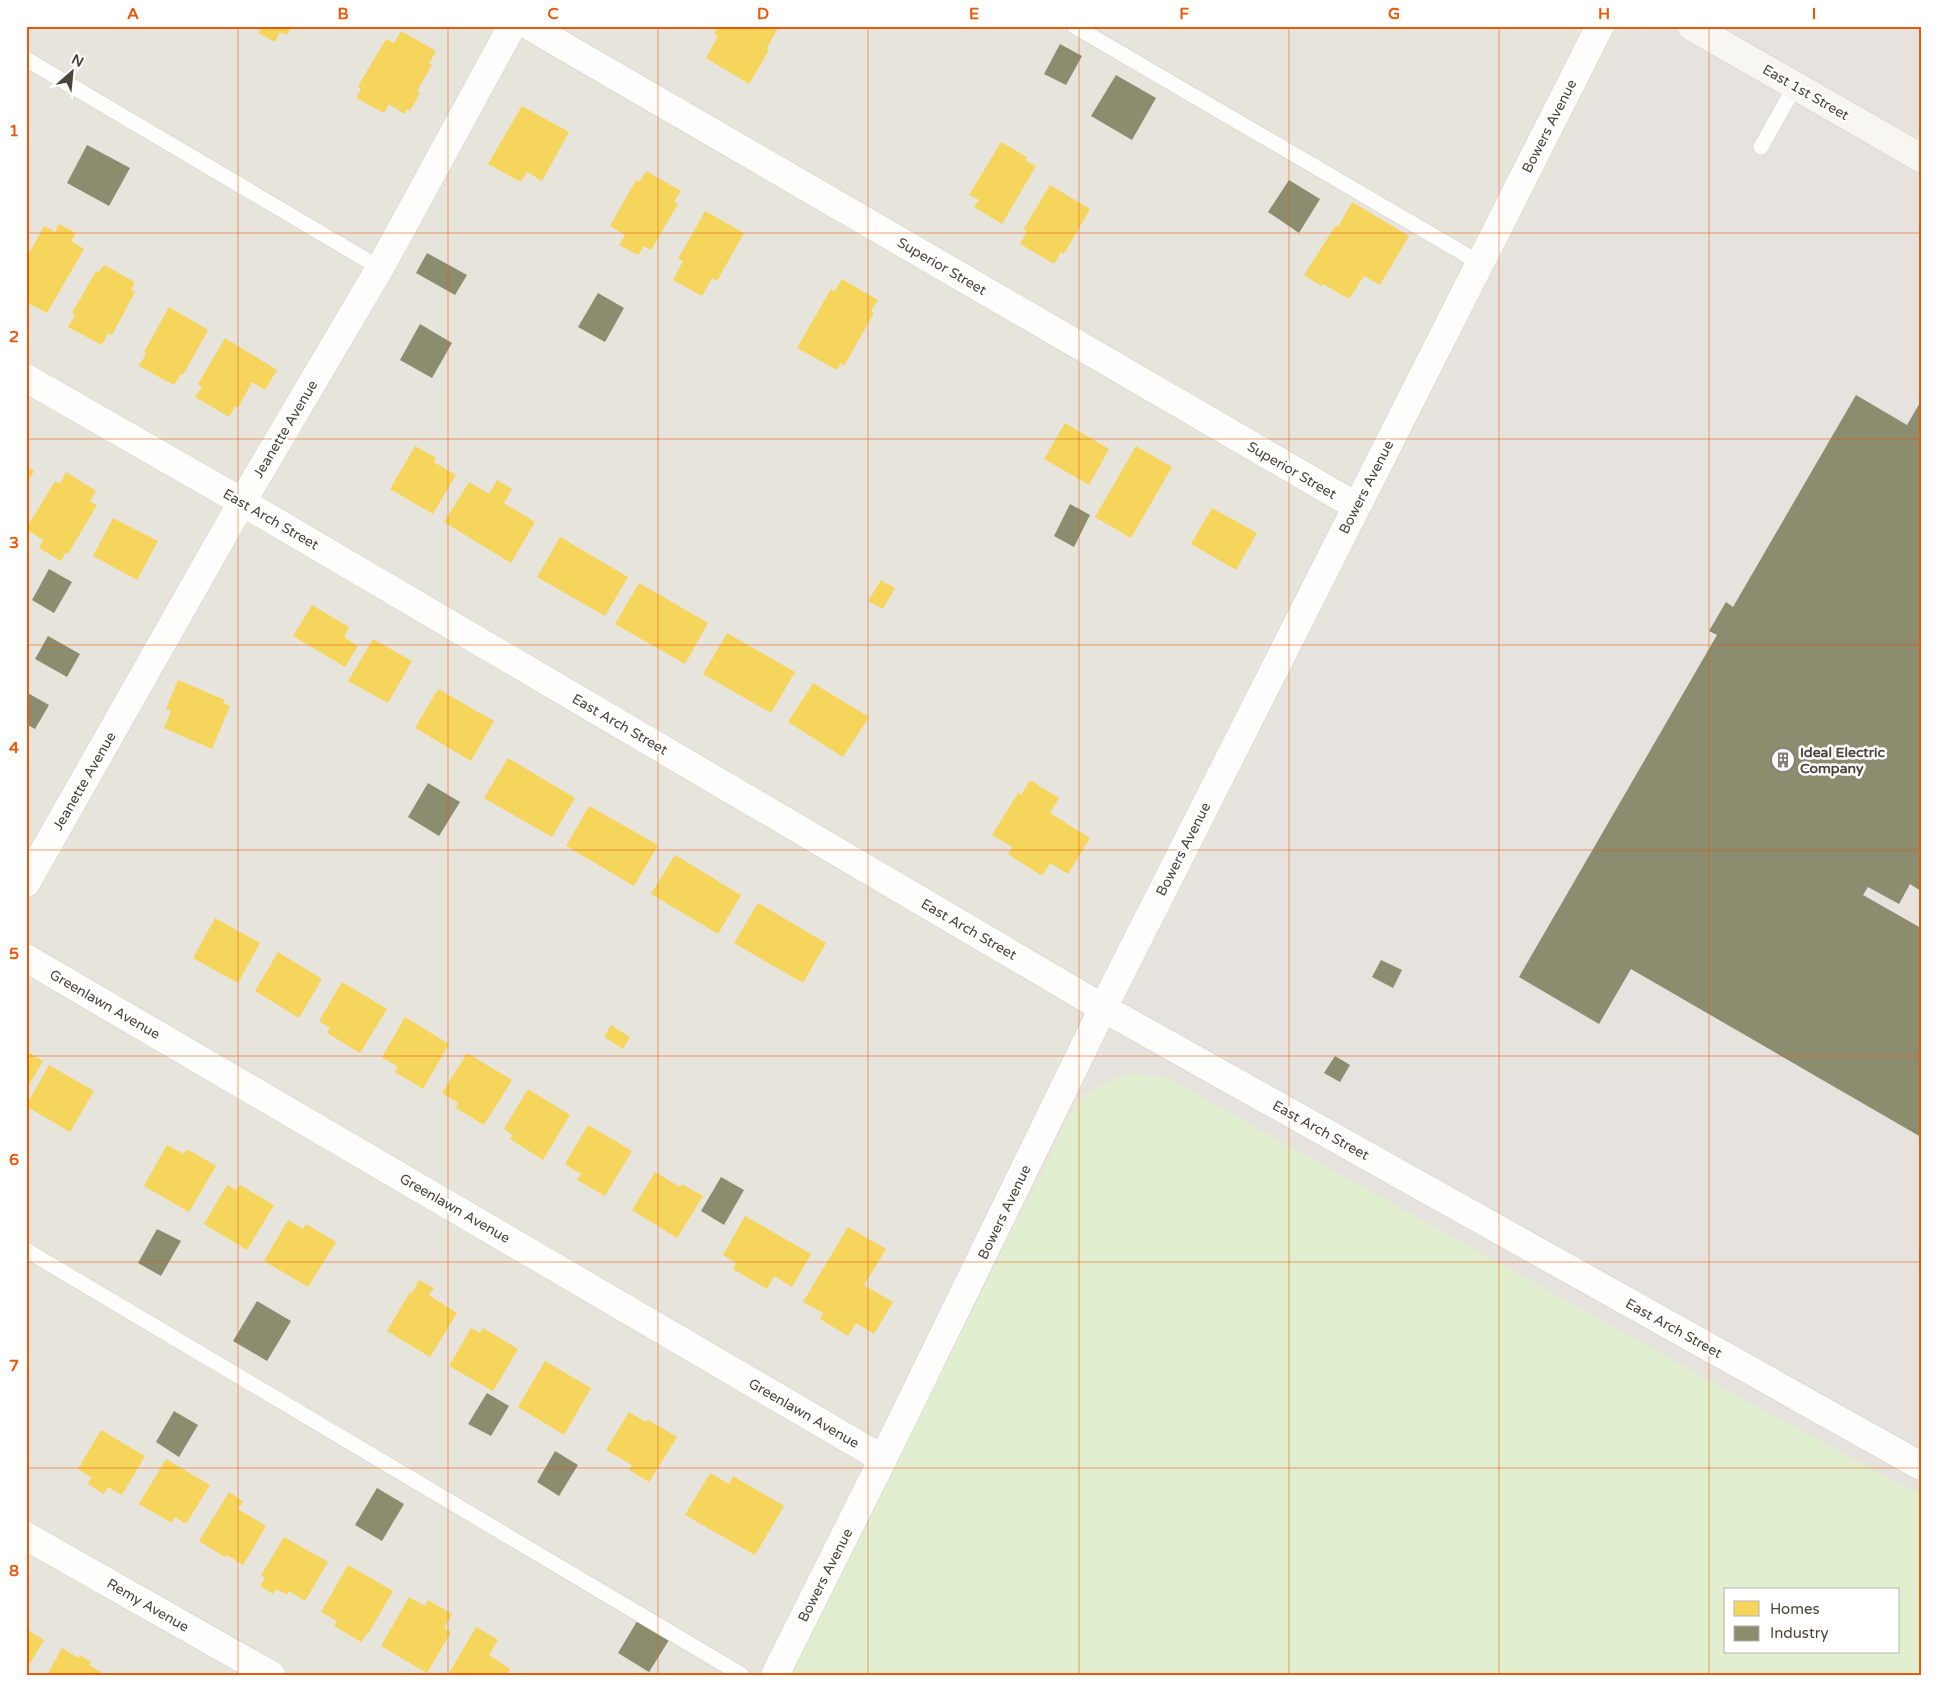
<svg xmlns="http://www.w3.org/2000/svg" width="1947" height="1701" viewBox="0 0 1947 1701" font-family="'Varela Round',sans-serif">
<style>
.residential{fill:#e7e4dc}
.industrial{fill:#e6e2de}
.green{fill:#e1eecf;fill-rule:evenodd}
.parking{fill:#e6e3df}
.homes{fill:#f6d55c}
.industry{fill:#8c8c6e}
.lines{fill:none;stroke-linecap:round;stroke-linejoin:round}
.lane-casing{stroke:#d2d0cb;stroke-width:16}
.street-casing{stroke:#d2d0cb;stroke-width:29}
.secondary-casing{stroke:#d3cfc5;stroke-width:29}
.lane{stroke:#fdfdfc;stroke-width:15}
.street{stroke:#fdfdfc;stroke-width:28}
.secondary{stroke:#f7f6f1;stroke-width:28}
.grid{fill:none;stroke:#e8590c;stroke-width:1;stroke-opacity:0.55}
.labels{text-anchor:middle;stroke-width:5;stroke-linejoin:round;paint-order:stroke}
.street-label{font-size:14px;fill:#4b4439;stroke:#fff}
.poi-label{font-size:14px;font-weight:bold;fill:#4b4439;stroke:#fff;text-anchor:start}
.neatline{fill:none;stroke:#e8590c;stroke-width:2}
.grid-label{font-size:16px;text-anchor:middle;font-weight:bold;fill:#e8590c}
</style>
<rect width="100%" height="100%" fill="#f4f2ee"/>
<path class="residential" d="M26,26h1598l-545,1071 -288,578h-765z"/>
<path class="industrial" d="M1624,26h15l7,4 2,-4h273v1469l-793,-422 -49,24z"/>
<path class="green" d="M1128,1073l38,4 586,327 169,91v180h-1130l288,-578zM1726,1590h172v62h-172z"/>
<path class="parking" d="M1780,26h141v81z
M1651,60l217,125 -109,191 -209,-118z"/>
<path class="homes" d="M262,26h30l-5,9 -7,-3 -5,10 -17,-9z
M718,26h57l3,2 -11,20 2,2 -20,34 -43,-26 12,-22 -4,-2z
M401,31l35,20 -7,13 3,1 -15,26 3,2 -10,18 -3,-2 -3,5 -15,-10 -5,9 -28,-15 5,-9 -3,-3 28,-47 8,4z
M522,106l47,26 -27,49 -15,-9 -6,10 -33,-18z
M1001,142l26,15 -2,3 11,6 -34,58 -28,-17 5,-7 -10,-5z
M646,171l35,20 -7,11 4,2 -27,46 -7,-4 -6,9 -19,-10 6,-10 -15,-9 26,-46 3,2z
M1050,185l40,24 -26,45 -3,-2 -7,12 -34,-20 7,-13 -4,-1z
M1352,202l57,34 -29,49 -16,-9 -15,23 -26,-15 -2,2 -17,-11 32,-50 2,2z
M705,211l39,22 -27,48 -5,-3 -10,18 -29,-16 10,-19 -5,-2z
M59,224l17,9 -5,8 13,8 -37,64 -21,-11v-43l18,-33 11,6z
M104,265l31,17 -4,8 4,2 -23,43 -4,-2 -6,12 -34,-18 7,-12 -3,-2 24,-42 3,1z
M842,279l36,21 -7,11 3,2 -30,53 -3,-3 -4,7 -40,-22 34,-59 4,2z
M169,307l39,23 -25,45 -2,-1 -7,11 -35,-19 7,-12 -2,-2z
M225,338l52,32 -12,20 -13,-8 -14,26 -3,-2 -6,11 -34,-20 7,-10 -4,-3z
M1065,423l44,26 -20,36 -45,-26z
M415,446l21,12 -2,4 22,13 -23,39 -43,-25z
M1136,446l36,21 -41,71 -36,-21z
M26,466l8,5 -8,14z
M66,472l30,19 -6,11 7,3 -29,49 -2,-2 -5,9 -22,-13 4,-8 -17,-11 29,-48 5,3z
M497,480l15,9 -8,14 31,19 -24,41 -67,-41 25,-40 20,12z
M1212,508l45,25 -21,37 -45,-26z
M113,518l45,23 -21,39 -44,-24z
M560,537l68,40 -23,39 -68,-39z
M881,580l14,8 -12,21 -15,-8z
M639,583l69,40 -23,41 -70,-40z
M312,605l37,22 -5,10 14,9 -13,21 -52,-31z
M727,633l68,39 -24,41 -68,-39z
M373,639l39,22 -24,42 -40,-22z
M178,680l47,20 -2,3 7,3 -18,43 -48,-21 7,-17 -5,-2z
M813,683l56,34 -26,40 -55,-35z
M438,689l56,32 -23,40 -56,-33z
M508,758l67,40 -23,39 -68,-39z
M1030,780l29,18 -9,15 40,25 -22,36 -18,-11 -8,13 -34,-22 4,-7 -20,-12 26,-42 3,2z
M589,806l69,39 -24,41 -68,-40z
M675,855l66,40 -23,39 -67,-40z
M758,903l68,40 -23,40 -69,-40z
M215,918l45,25 -22,40 -45,-25z
M278,952l44,27 -23,39 -44,-27z
M342,982l45,27 -27,44 -33,-20 3,-5 -11,-7z
M405,1017l44,27 -26,45 -28,-17 3,-5 -16,-10z
M611,1025l19,12 -7,12 -19,-12z
M26,1049l3,1 -1,2 15,9 -17,29z
M467,1053l45,27 -28,45 -28,-17 2,-5 -16,-10z
M49,1065l45,26 -24,41 -44,-26z
M528,1089l42,26 -27,45 -33,-21 3,-4 -9,-6z
M588,1125l44,26 -27,45 -28,-16 4,-6 -16,-10z
M167,1145l17,9 3,-5 29,17 -27,46 -45,-26z
M655,1172l25,15 2,-3 21,12 -26,42 -45,-28z
M227,1185l9,5 4,-5 34,20 -27,45 -43,-26z
M745,1216l66,38 -19,33 -18,-11 -7,13 -34,-20 3,-6 -13,-8z
M288,1220l15,9 3,-5 30,18 -28,45 -44,-26z
M848,1227l38,22 -22,36 29,17 -19,32 -18,-11 -8,13 -28,-17 3,-6 -20,-11z
M419,1280l15,8 -5,7 28,18 -27,44 -43,-26 23,-39 2,1z
M471,1328l9,5 3,-5 35,21 -25,42 -44,-25z
M545,1361l46,27 -27,47 -46,-28z
M629,1412l17,10 2,-2 29,17 -28,45 -20,-12 3,-5 -26,-15z
M101,1430l44,26 -23,39 -14,-8 -4,7 -16,-10 3,-7 -13,-8z
M166,1459l44,26 -24,39 -11,-7 -3,6 -33,-19z
M710,1473l19,11 4,-8 51,30 -29,49 -70,-40z
M229,1492l14,9 -5,8 28,17 -23,39 -16,-10 -2,2 -26,-16z
M284,1537l44,25 -23,39 -16,-10 -2,4 -11,-6 -3,5 -13,-8 5,-8 -4,-3z
M348,1565l45,26 -25,43 -1,-1 -6,9 -27,-16 3,-5 -16,-9z
M409,1597l16,9 3,-6 24,14 -8,14 7,4 -24,41 -46,-27z
M476,1627l22,13 -9,15 21,14 -3,6h-59z
M26,1629l18,11 -18,30z
M62,1648l16,10 2,-3 11,7 -2,3 17,10h-59z"/>
<path class="industry" d="M1060,44l22,12 -16,29 -22,-11z
M1116,75l40,23 -24,42 -41,-24z
M87,145l43,23 -21,38 -42,-23z
M1289,180l31,19 -21,34 -31,-21z
M427,253l40,22 -12,20 -39,-22z
M598,293l26,15 -19,34 -27,-15z
M420,324l32,19 -20,35 -32,-18z
M1856,395l51,30 14,-24v490l-11,-7 -11,20 -31,-17 -5,8 58,33v209l-290,-168 -32,55 -80,-47 198,-342 -8,-4 17,-29 7,5z
M1070,504l20,11 -16,32 -20,-11z
M49,569l23,13 -18,31 -22,-13z
M48,636l32,18 -13,23 -32,-18z
M26,692l23,13 -14,24 -9,-5z
M428,783l32,19 -21,34 -31,-19z
M1381,960l21,10 -9,18 -21,-11z
M1335,1056l15,9 -10,17 -16,-9z
M721,1177l23,13 -20,35 -23,-14z
M157,1229l24,12 -20,35 -23,-13z
M257,1301l34,20 -24,40 -34,-20z
M487,1393l22,13 -18,30 -23,-12z
M174,1411l24,14 -19,32 -23,-15z
M555,1451l23,14 -19,31 -22,-14z
M377,1488l27,16 -22,37 -27,-16z
M639,1618l32,19 -22,35 -31,-19z"/>
<g class="lines">
<g class="lane-casing">
<path id="lane" d="M1074,26l406,237
M26,59l354,209
M1761,147l34,-61
M26,1250l716,425"/>
</g>
<g class="street-casing">
<path id="street" d="M529,26l827,480
M26,378l216,124 861,506 818,458
M26,883l216,-381 138,-234 132,-242
M26,958l857,501
M26,1536l245,139
M775,1675l108,-216 220,-451 497,-982"/>
</g>
<g class="secondary-casing">
<path id="secondary" d="M1691,26l230,132"/>
</g>
<use href="#lane" class="lane"/>
<use href="#street" class="street"/>
<use href="#secondary" class="secondary"/>
</g>
<path class="grid" d="M238,26v1649M448,26v1649M658,26v1649M868,26v1649M1079,26v1649M1289,26v1649M1499,26v1649M1709,26v1649M26,233h1895M26,439h1895M26,645h1895M26,850h1895M26,1056h1895M26,1262h1895M26,1468h1895"/>
<defs>
<g id="building-ring" transform="scale(1.25)"><circle r="9.5" fill="#fff" stroke="#868178" stroke-width="1.5"/><path d="M-4-6H4V6H1V3H-1V6H-4ZM-2.5-4.3h1.7v1.8h-1.7ZM.8-4.3h1.7v1.8H.8ZM-2.5-1h1.7V.8h-1.7ZM.8-1h1.7V.8H.8Z" fill="#868178"/></g>
</defs>
<g fill-rule="evenodd">
<use href="#building-ring" x="1783" y="760"/>
</g>
<g class="labels">
<g class="street-label">
<text transform="translate(1806 92) rotate(30)" y="5">East 1st Street</text>
<text transform="translate(1549 126) rotate(-63)" y="5">Bowers Avenue</text>
<text transform="translate(942 266) rotate(30)" y="5">Superior Street</text>
<text transform="translate(285 429) rotate(-59)" y="5">Jeanette Avenue</text>
<text transform="translate(1292 470) rotate(30)" y="5">Superior Street</text>
<text transform="translate(1366 487) rotate(-63)" y="5">Bowers Avenue</text>
<text transform="translate(271 519) rotate(30)" y="5">East Arch Street</text>
<text transform="translate(620 724) rotate(30)" y="5">East Arch Street</text>
<text transform="translate(84 781) rotate(-60)" y="5">Jeanette Avenue</text>
<text transform="translate(1183 849) rotate(-63)" y="5">Bowers Avenue</text>
<text transform="translate(969 929) rotate(30)" y="5">East Arch Street</text>
<text transform="translate(105 1004) rotate(30)" y="5">Greenlawn Avenue</text>
<text transform="translate(1321 1130) rotate(29)" y="5">East Arch Street</text>
<text transform="translate(455 1208) rotate(30)" y="5">Greenlawn Avenue</text>
<text transform="translate(1004 1212) rotate(-64)" y="5">Bowers Avenue</text>
<text transform="translate(1674 1328) rotate(29)" y="5">East Arch Street</text>
<text transform="translate(804 1413) rotate(30)" y="5">Greenlawn Avenue</text>
<text transform="translate(825 1575) rotate(-63)" y="5">Bowers Avenue</text>
<text transform="translate(148 1605) rotate(30)" y="5">Remy Avenue</text>
</g>
<g class="poi-label">
<text x="1800" y="757">Ideal Electric<tspan x="1800" dy="16">Company</tspan></text>
</g>
</g>
<rect width="1947" height="1701" fill="none" stroke="#ffffff" stroke-width="55"/>
<rect x="1724" y="1588" width="175" height="65" fill="#ffffff" stroke="#b7b4b0"/>
<rect x="1734" y="1601" width="25" height="15" fill="#f6d55c" stroke="#b7b4b0"/>
<text x="1770" y="1614" font-size="15" fill="#4b4439">Homes</text>
<rect x="1734" y="1626" width="25" height="15" fill="#8c8c6e" stroke="#b7b4b0"/>
<text x="1770" y="1638" font-size="15" fill="#4b4439">Industry</text>
<g transform="translate(72 72) rotate(27)" stroke="#ffffff" stroke-width="4" paint-order="stroke">
<path d="M0-4L9 19L0 12L-9 19Z" fill="#4b4439"/>
<text y="-8" font-size="14" font-weight="bold" text-anchor="middle" fill="#4b4439">N</text>
</g>
<rect x="28" y="28" width="1892" height="1646" class="neatline"/>
<g class="grid-label">
<text x="133" y="19">A</text>
<text x="343" y="19">B</text>
<text x="553" y="19">C</text>
<text x="763" y="19">D</text>
<text x="974" y="19">E</text>
<text x="1184" y="19">F</text>
<text x="1394" y="19">G</text>
<text x="1604" y="19">H</text>
<text x="1814" y="19">I</text>
<text x="14" y="136">1</text>
<text x="14" y="342">2</text>
<text x="14" y="548">3</text>
<text x="14" y="753">4</text>
<text x="14" y="959">5</text>
<text x="14" y="1165">6</text>
<text x="14" y="1371">7</text>
<text x="14" y="1576">8</text>
</g>
</svg>
